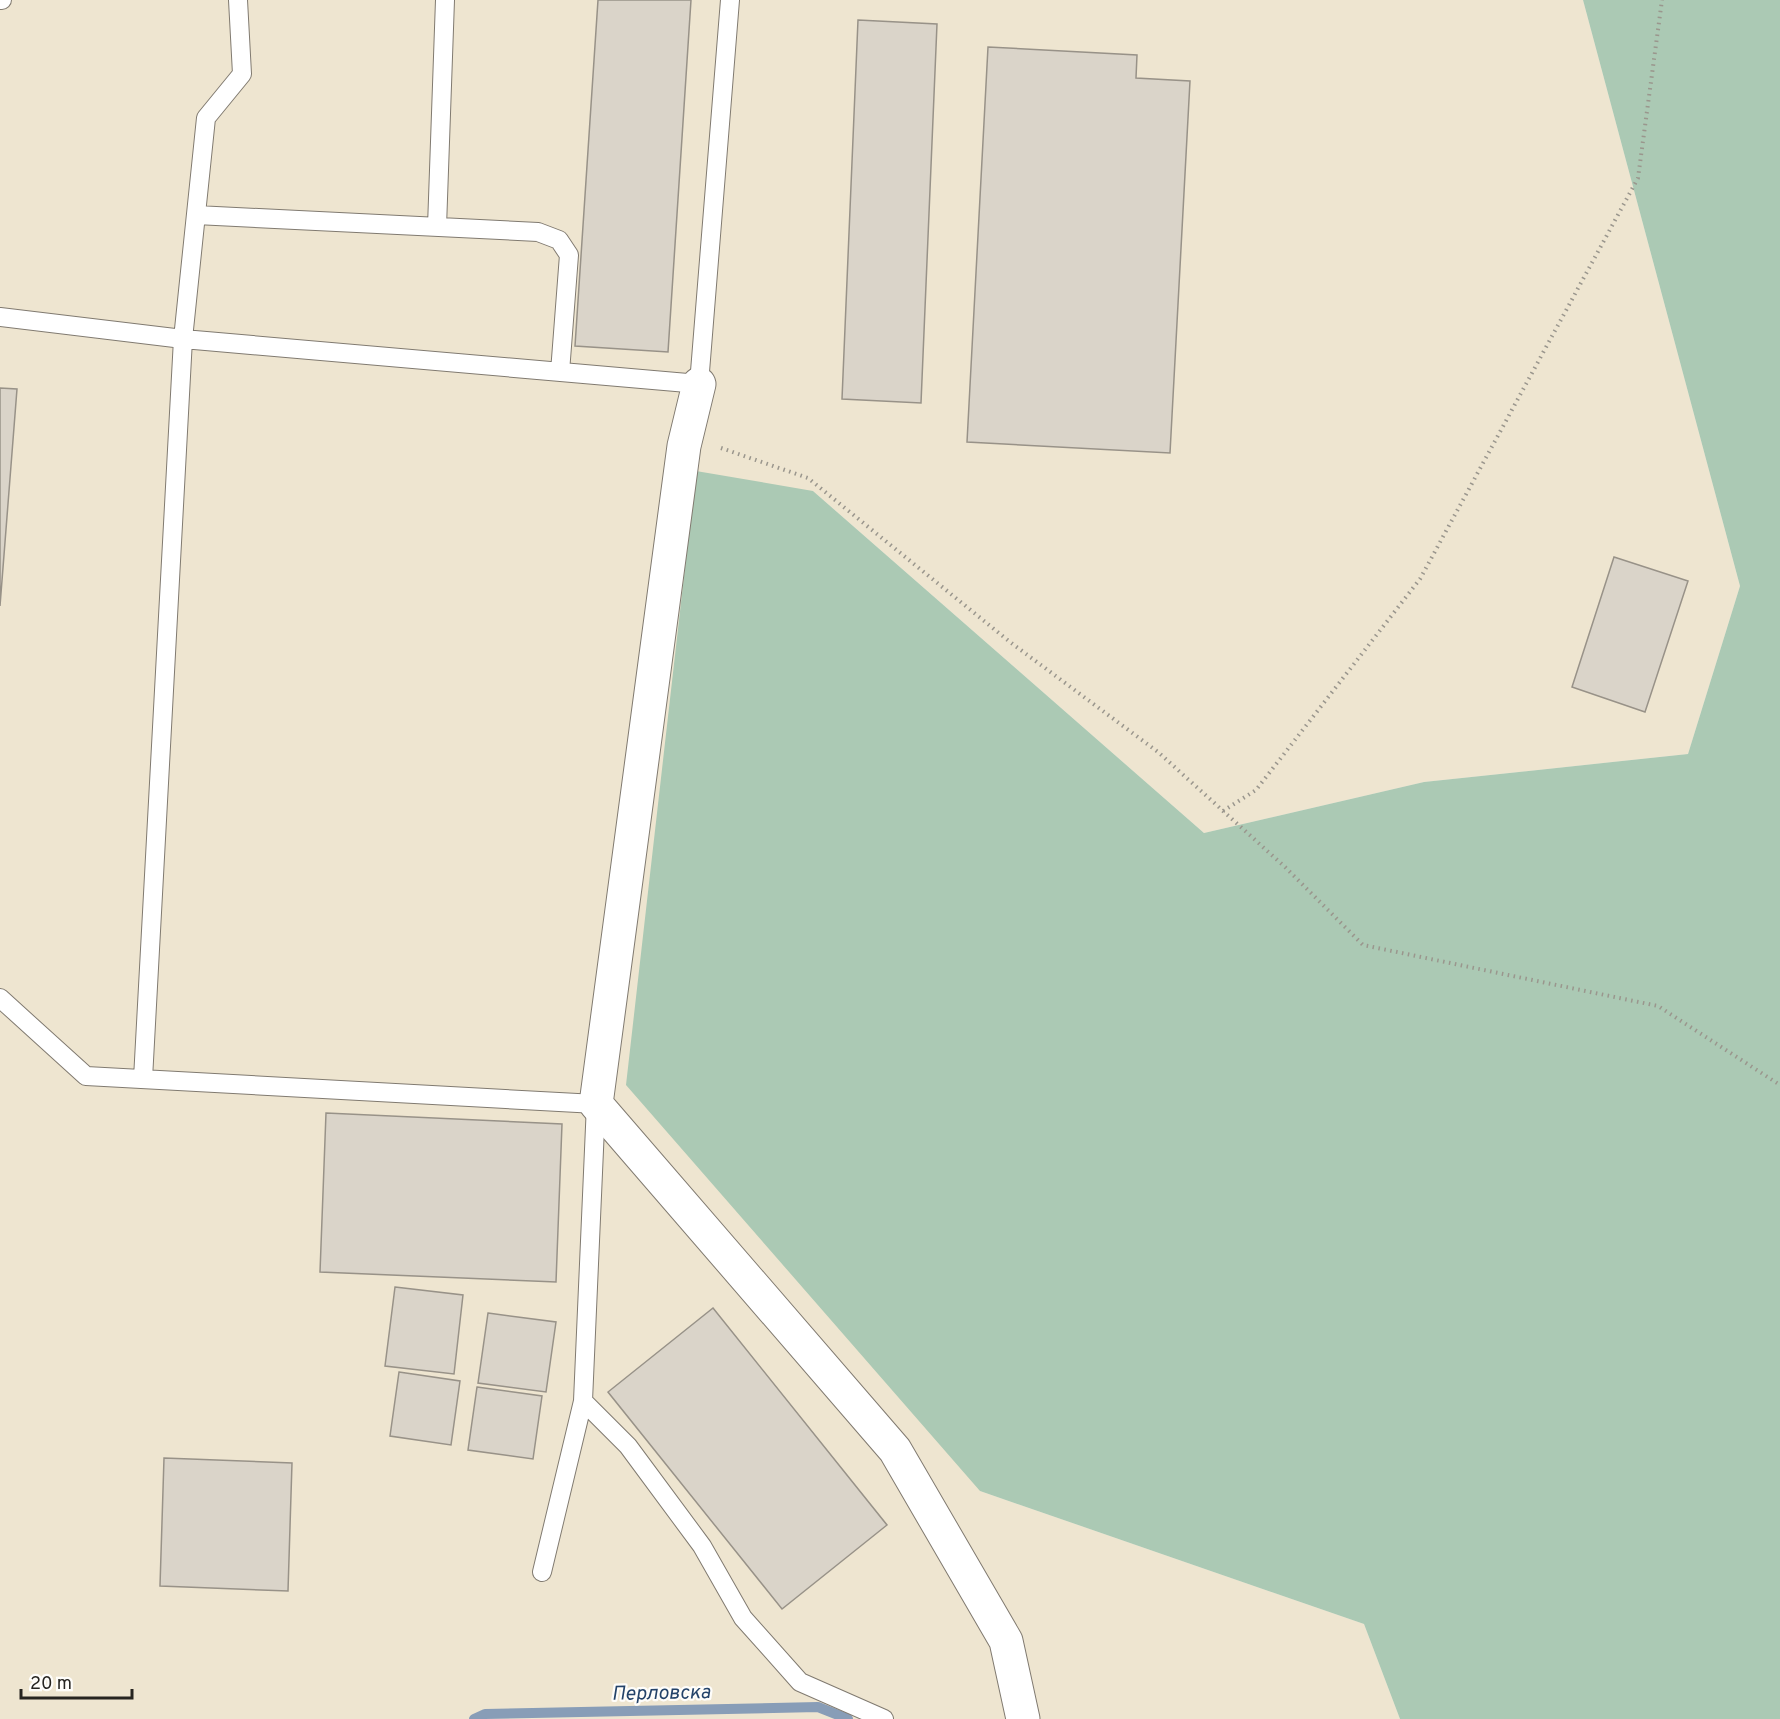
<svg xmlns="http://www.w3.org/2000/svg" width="1780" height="1719" viewBox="0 0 1780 1719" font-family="Overpass,sans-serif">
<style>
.industrial{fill:#eee5d0}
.green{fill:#abc9b4}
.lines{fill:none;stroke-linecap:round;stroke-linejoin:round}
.stream{stroke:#889db7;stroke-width:10}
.building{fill:#dad4c9;stroke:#989288;stroke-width:1.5}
.lane-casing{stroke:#807a70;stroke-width:20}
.street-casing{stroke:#807a70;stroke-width:35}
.path{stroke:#9a968d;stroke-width:4;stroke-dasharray:1.5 4.5;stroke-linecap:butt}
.lane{stroke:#fff;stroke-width:18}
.street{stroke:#fff;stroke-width:33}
.labels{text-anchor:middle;stroke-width:4.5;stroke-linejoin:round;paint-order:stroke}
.water-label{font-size:20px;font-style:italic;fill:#244369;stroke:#fefdfa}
</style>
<rect width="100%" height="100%" fill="#f5efe3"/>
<path class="industrial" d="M0,0h1583l157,586 -52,168 -264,28 -220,51 -391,-342 167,1000 384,133 36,95h-1400z"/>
<path class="green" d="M1583,0h197v1719h-380l-36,-95 -384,-133 -354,-406 70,-614 117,20 391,342 220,-51 264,-28 52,-168z"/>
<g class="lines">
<path class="stream" d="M474,1719l11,-5 333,-7 30,12"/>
</g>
<path class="building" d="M598,0h93l-23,352 -93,-6z
M858,20l79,4 -16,379 -79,-4z
M988,47l149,8 -1,23 54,3 -20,372 -203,-11z
M0,388l17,1 -17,217z
M1614,557l74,24 -43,131 -73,-25z
M326,1113l236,11 -6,158 -236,-10z
M395,1287l68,8 -9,79 -69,-8z
M713,1308l174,217 -105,84 -174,-217z
M488,1313l68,9 -10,70 -68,-9z
M399,1372l61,9 -9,64 -61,-9z
M477,1387l65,9 -9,63 -65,-9z
M164,1458l128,5 -4,128 -128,-5z"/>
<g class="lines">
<g class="lane-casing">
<path id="lane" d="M0,0h2
M196,215l342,17 21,8 10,15 -9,117
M437,227l8,-227
M0,317l183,22 516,45 31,-384
M0,998l86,78 510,28 -13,297 -41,171
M143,1079l40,-740 23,-221 36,-44 -4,-74
M583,1401l45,45 74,100 41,72 57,64 84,37"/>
</g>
<g class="street-casing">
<path id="street" d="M699,384l-15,62 -88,658 299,346 111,191 17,78"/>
</g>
<path class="path" d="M721,448l87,30 202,164 148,110 127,115 78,78 295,61 122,79
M1223,811l33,-21 164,-211 218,-401 24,-178"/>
<use href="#lane" class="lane"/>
<use href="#street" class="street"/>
</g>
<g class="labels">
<g class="water-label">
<text transform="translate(661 1692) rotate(-1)" y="7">Перловска</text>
</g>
</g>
<path d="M21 1689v9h111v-9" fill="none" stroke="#262420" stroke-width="3"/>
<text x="30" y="1689" font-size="18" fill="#262420" stroke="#fefdfa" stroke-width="4.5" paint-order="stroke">20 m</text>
</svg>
